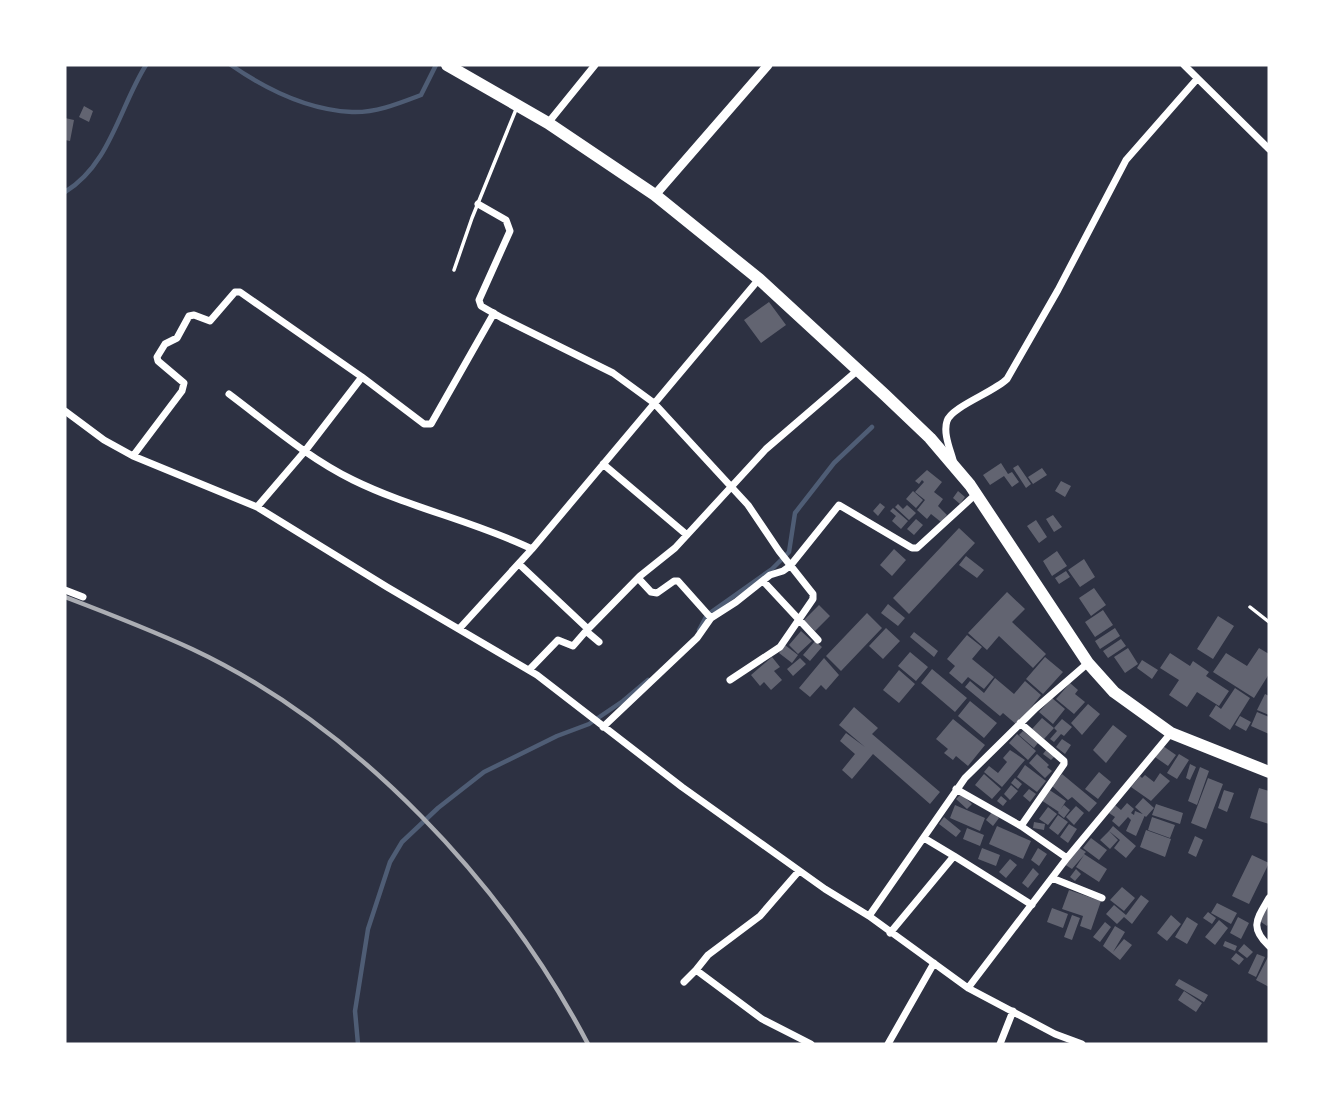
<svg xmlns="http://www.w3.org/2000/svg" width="1334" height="1109" viewBox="0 0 1334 1109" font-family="Raleway,sans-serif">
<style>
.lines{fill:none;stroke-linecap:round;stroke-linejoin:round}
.stream{stroke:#4f5d75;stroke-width:4.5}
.building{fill:#626471}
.service{stroke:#fff;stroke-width:3.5}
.minor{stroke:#fff;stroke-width:7}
.tertiary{stroke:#fff;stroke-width:9}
.primary{stroke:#fff;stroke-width:12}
.rail{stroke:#abadb3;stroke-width:4.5}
</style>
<rect width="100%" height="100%" fill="#2d3142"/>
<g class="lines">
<path class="stream" d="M231,65c36,25 77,45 121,47 24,1 48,-9 69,-17l15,-30
M65,192c45,-27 55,-86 81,-127
M699,630l8,-15 65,-46 17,-17 6,-39 39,-50 38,-36
M358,1044l-3,-33 13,-82 22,-67 12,-20 36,-34 46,-36 73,-36 32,-12 34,-23 25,-21"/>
</g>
<path class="building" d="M84,106l9,5 -4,11 -10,-5z
M65,118l9,2 -4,21 -5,-1z
M769,302l17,23 -25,18 -17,-23z
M1001,463l7,11 4,-2 7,10 -7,5 -8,-11 -14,9 -7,-10z
M1018,465l13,19 -5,4 -13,-20z
M1042,468l5,7 -14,9 -5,-7z
M927,470l15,12 -8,10 9,7 -5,7 9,9 -6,7 -10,-8 -4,5 -10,-9 8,-10 -10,-8 9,-10 -2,-2 -3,4 -4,-3z
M1061,481l10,5 -6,11 -10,-6z
M913,491l10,9 -7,8 -10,-9z
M958,491l7,6 -5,7 -7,-6z
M880,503l5,4 -7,9 -5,-5z
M898,504l5,5 4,-4 9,8 -7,7 -14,-13z
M893,508l15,13 -7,8 -9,-8 4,-5 -6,-5z
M1053,515l9,12 -8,5 -8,-13z
M916,519l7,6 -9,10 -7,-6z
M1036,520l11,17 -8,6 -12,-17z
M959,528l16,15 -66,71 -16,-16z
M894,549l12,11 -14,16 -12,-11z
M1057,551l10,15 -15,10 -9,-15z
M966,556l18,14 -7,8 -18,-13z
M1084,559l11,18 -15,10 -12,-17z
M1066,571l4,6 -11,7 -4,-6z
M1094,588l12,17 -15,11 -12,-18z
M1007,592l18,17 -13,13 34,32 -13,14 -34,-32 -12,14 -19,-17z
M888,604l17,14 -7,8 -17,-13z
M819,605l11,11 -15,15 -11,-11z
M1103,610l10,15 -18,12 -10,-15z
M867,613l15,15 -41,43 -15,-15z
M1218,616l16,10 -21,33 -16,-10z
M886,628l14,13 -17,18 -14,-13z
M1115,628l5,8 -20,13 -5,-8z
M801,631l11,10 -14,13 -9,-9z
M914,632l24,19 -4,6 -24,-20z
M967,635l15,12 -10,12 22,18 -10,12 -16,-12 -6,7 -13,-11 6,-7 -8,-7z
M1121,639l5,7 -18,12 -5,-7z
M815,641l7,6 -12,14 -7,-6z
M785,645l13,10 -6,8 -13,-10z
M1128,648l10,16 -13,9 -11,-16z
M1259,648l10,6v20l-15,24 -41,-26 13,-19 21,13z
M910,652l18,15 -12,14 -18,-15z
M1170,653l20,13 3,-5 16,11 -3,4 23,15 -10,15 -22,-14 -10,15 -18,-12 10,-15 -19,-12z
M772,657l8,10 -6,4 8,9 -11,10 -7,-8 -4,4 -9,-11z
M1045,657l18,15 -20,22 -17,-15z
M800,658l6,6 -13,12 -6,-7z
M824,658l15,17 -13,15 -5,-5 -11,12 -11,-9z
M1142,660l16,10 -6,9 -15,-11z
M932,669l35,29 -12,14 -34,-29z
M899,670l16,14 -16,19 -16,-13z
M995,678l19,16 11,-13 16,14 -24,30 -14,-12 -3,3 -35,-29 5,-6 14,12z
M1070,683l8,7 -3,4 10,8 -11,12 -18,-15z
M1235,688l15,10 -20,32 -21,-14 7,-11 5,4z
M1265,694l4,2v19l-12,-5z
M1052,698l13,11 -12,15 -14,-12z
M970,701l27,22 -13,15 -26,-22z
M1088,704l12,10 -18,21 -11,-12z
M854,707l24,21 -6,6 68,58 -10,12 -57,-50 -21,25 -10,-9 13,-16 -15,-13 6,-8 19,14 -26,-22z
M1257,712l12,5v17l-18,-8z
M1240,716l11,6 -5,9 -11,-6z
M1042,718l12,10 -10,11 -12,-10z
M953,719l32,26 -17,21 -12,-10 -3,4 -9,-7 4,-4 -12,-10z
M1062,719l10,8 -8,9 -3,-2 -7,8 -4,-3 7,-8 -3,-3z
M1113,725l14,11 -21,27 -13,-13z
M1023,731l15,12 -4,5 -15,-13z
M1017,734l19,17 -8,9 -19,-17z
M1062,739l9,6 -6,9 -9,-7z
M1163,746l13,9 -8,11 -13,-9z
M1047,749l8,7 -4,4 -8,-6z
M1010,750l15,10 -23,27 -18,-15 5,-6 9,7 9,-11 -4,-4z
M1037,754l12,11 -2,2 5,4 -7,7 -16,-15z
M1179,754l10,6 -12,19 -10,-6z
M1190,764l6,3 -6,13 -4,-2z
M1025,765l21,16 -9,11 -20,-15z
M1200,767l9,4 -12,34 -9,-4z
M1099,772l12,10 -13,17 -13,-10z
M1160,773l10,8 -19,20 -20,-14 9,-11 2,2 3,-3 9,7z
M984,774l17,15 -9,10 -17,-14z
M1062,774l35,29 -8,9 -17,-15 -4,3 -16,-14z
M1015,778l7,6 -4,5 -7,-6z
M1208,778l15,6 -17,45 -15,-6z
M1011,785l7,6 -8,9 -6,-6z
M1259,788l10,3v33l-19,-6z
M1029,789l7,5 -6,8 -7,-6z
M1048,789l18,12 -7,11 -18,-12z
M1224,790l10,3 -7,19 -9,-4z
M961,794l11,10 -5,5 -11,-10z
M1001,796l6,5 -4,5 -6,-5z
M1143,798l11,10 -8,9 -11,-10z
M1127,803l7,6 -3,4 3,2 1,-4 10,4 -9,21 -10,-5 5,-11 -3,-3 -9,10 -7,-6 3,-4 -6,-4 6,-8 6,5z
M1156,804l27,9 -3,11 -28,-9z
M955,805l30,13 -5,13 -30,-13z
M1064,805l6,5 -6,8 -6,-5z
M1076,806l8,7 -10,12 -8,-8z
M1048,807l9,7 -9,11 -9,-6z
M992,812l7,6 -6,8 -7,-6z
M1058,815l10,7 -10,13 -9,-7z
M944,817l17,14 -5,6 -17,-13z
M1152,817l23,8 -5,13 -22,-8z
M1034,822l11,2 -1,6 -11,-2z
M1069,824l8,5 -9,14 -8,-6z
M997,826l34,15 -8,18 -34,-15z
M1113,826l23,20 -10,12 -12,-10 6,-8 -11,-9z
M967,828l17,7 -4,11 -17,-7z
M1146,830l25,9 -6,18 -25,-10z
M1109,831l9,9 -8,9 -10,-9z
M1195,836l8,4 -7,17 -8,-4z
M1091,838l16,12 -8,10 -16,-12z
M1078,847l8,5 -2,2 23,15 -8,13 -23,-15 8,-12 -12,14 -8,-5z
M982,848l18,7 -4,11 -18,-7z
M1038,848l9,6 -8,12 -8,-6z
M1252,855l17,8 -20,41 -17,-8z
M1010,859l7,6 -11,13 -7,-6z
M1033,868l6,6 -11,14 -6,-5z
M1076,869l5,5 -6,7 -5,-4z
M1122,887l13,11 -11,13 -14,-11z
M1069,890l32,11 -10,29 -11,-4 3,-10 -21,-7z
M1141,895l8,6 -17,23 -8,-7 -7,7 -11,-10 8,-9 12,10z
M1217,903l20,10 -6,11 -20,-11z
M1269,904v19l-2,3 -9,-6z
M1052,908l16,6 -5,14 -16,-6z
M1208,912l8,6 -4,6 -9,-6z
M1072,915l8,3 -8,22 -8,-3z
M1171,915l10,9 -14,17 -10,-8z
M1187,917l11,7 -11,20 -12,-7z
M1238,917l11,6 -8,16 -11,-6z
M1219,920l9,8 -13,17 -10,-8z
M1105,922l6,5 -11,15 -7,-5z
M1115,926l10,6 -12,20 11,-13 8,6 -12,15 -17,-14z
M1225,941l12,5 -2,5 -12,-5z
M1244,944l9,8 -6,6 -9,-7z
M1236,953l8,6 -5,6 -8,-6z
M1257,954l8,3 -9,20 -8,-4z
M1269,955v32l-13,-7z
M1179,979l29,16 -4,7 -29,-17z
M1184,991l18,12 -6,9 -18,-12z"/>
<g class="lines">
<path class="service" d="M454,270l18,-52 45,-111
M1250,607l19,15"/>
<path class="minor" d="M1184,65l85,84
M548,123l47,-58
M478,204l28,16 4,11 -31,69 2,6 21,12 111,55 41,30 94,102 31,46 34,43v5l-33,48 -50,33
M229,394c40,30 79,64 124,86 57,28 121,41 179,69
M65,411l39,29 29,16 124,51 130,80 150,88 145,112 143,102 44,27 99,72 87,46 27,10
M133,456l49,-65 2,-8 -26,-22 -1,-4 8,-13 12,-6 12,-22 5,-1 16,6 25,-29h5l122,85
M953,460c-3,-11 -10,-27 -6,-39 4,-14 47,-29 60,-42l51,-89 68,-130 71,-81
M603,464l84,71
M257,507l48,-56 57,-74 62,47h7l63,-111
M519,564l69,65 -2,2 13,11
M638,578l13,14 6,1 17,-12h4l33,37
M763,581l55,59
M65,590l18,7
M459,629l73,-80 227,-270
M588,629l52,-53 35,-28 91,-99 92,-79
M529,670l29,-30 15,6 13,-15
M1020,723l44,38v3l-43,62
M603,727l94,-89 14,-20 25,-16 34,-27 13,-4 7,-5 49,-61 73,43h5l59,-54
M956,789l65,37 46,32
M924,838l30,18
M799,871l-39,45 -52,39 -12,15 66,49 49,25
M1052,878l50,20
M1269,898c-12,21 -20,29 0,48
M869,916l96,-138 71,-70 52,-45
M890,933l64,-77 78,49
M684,982l12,-12
M968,988l99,-130 104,-125
M888,1044l46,-81
M1000,1044l13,-33"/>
<path class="tertiary" d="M655,195l113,-130"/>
<path class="primary" d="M447,65l101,58 107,72 104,84 126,116 45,43 40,47 118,178 26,29 57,41 98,39"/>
<path class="rail" d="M65,597c42,16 86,33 127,52 166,78 312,235 396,395"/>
</g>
<rect width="1334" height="1109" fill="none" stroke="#ffffff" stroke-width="133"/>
</svg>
